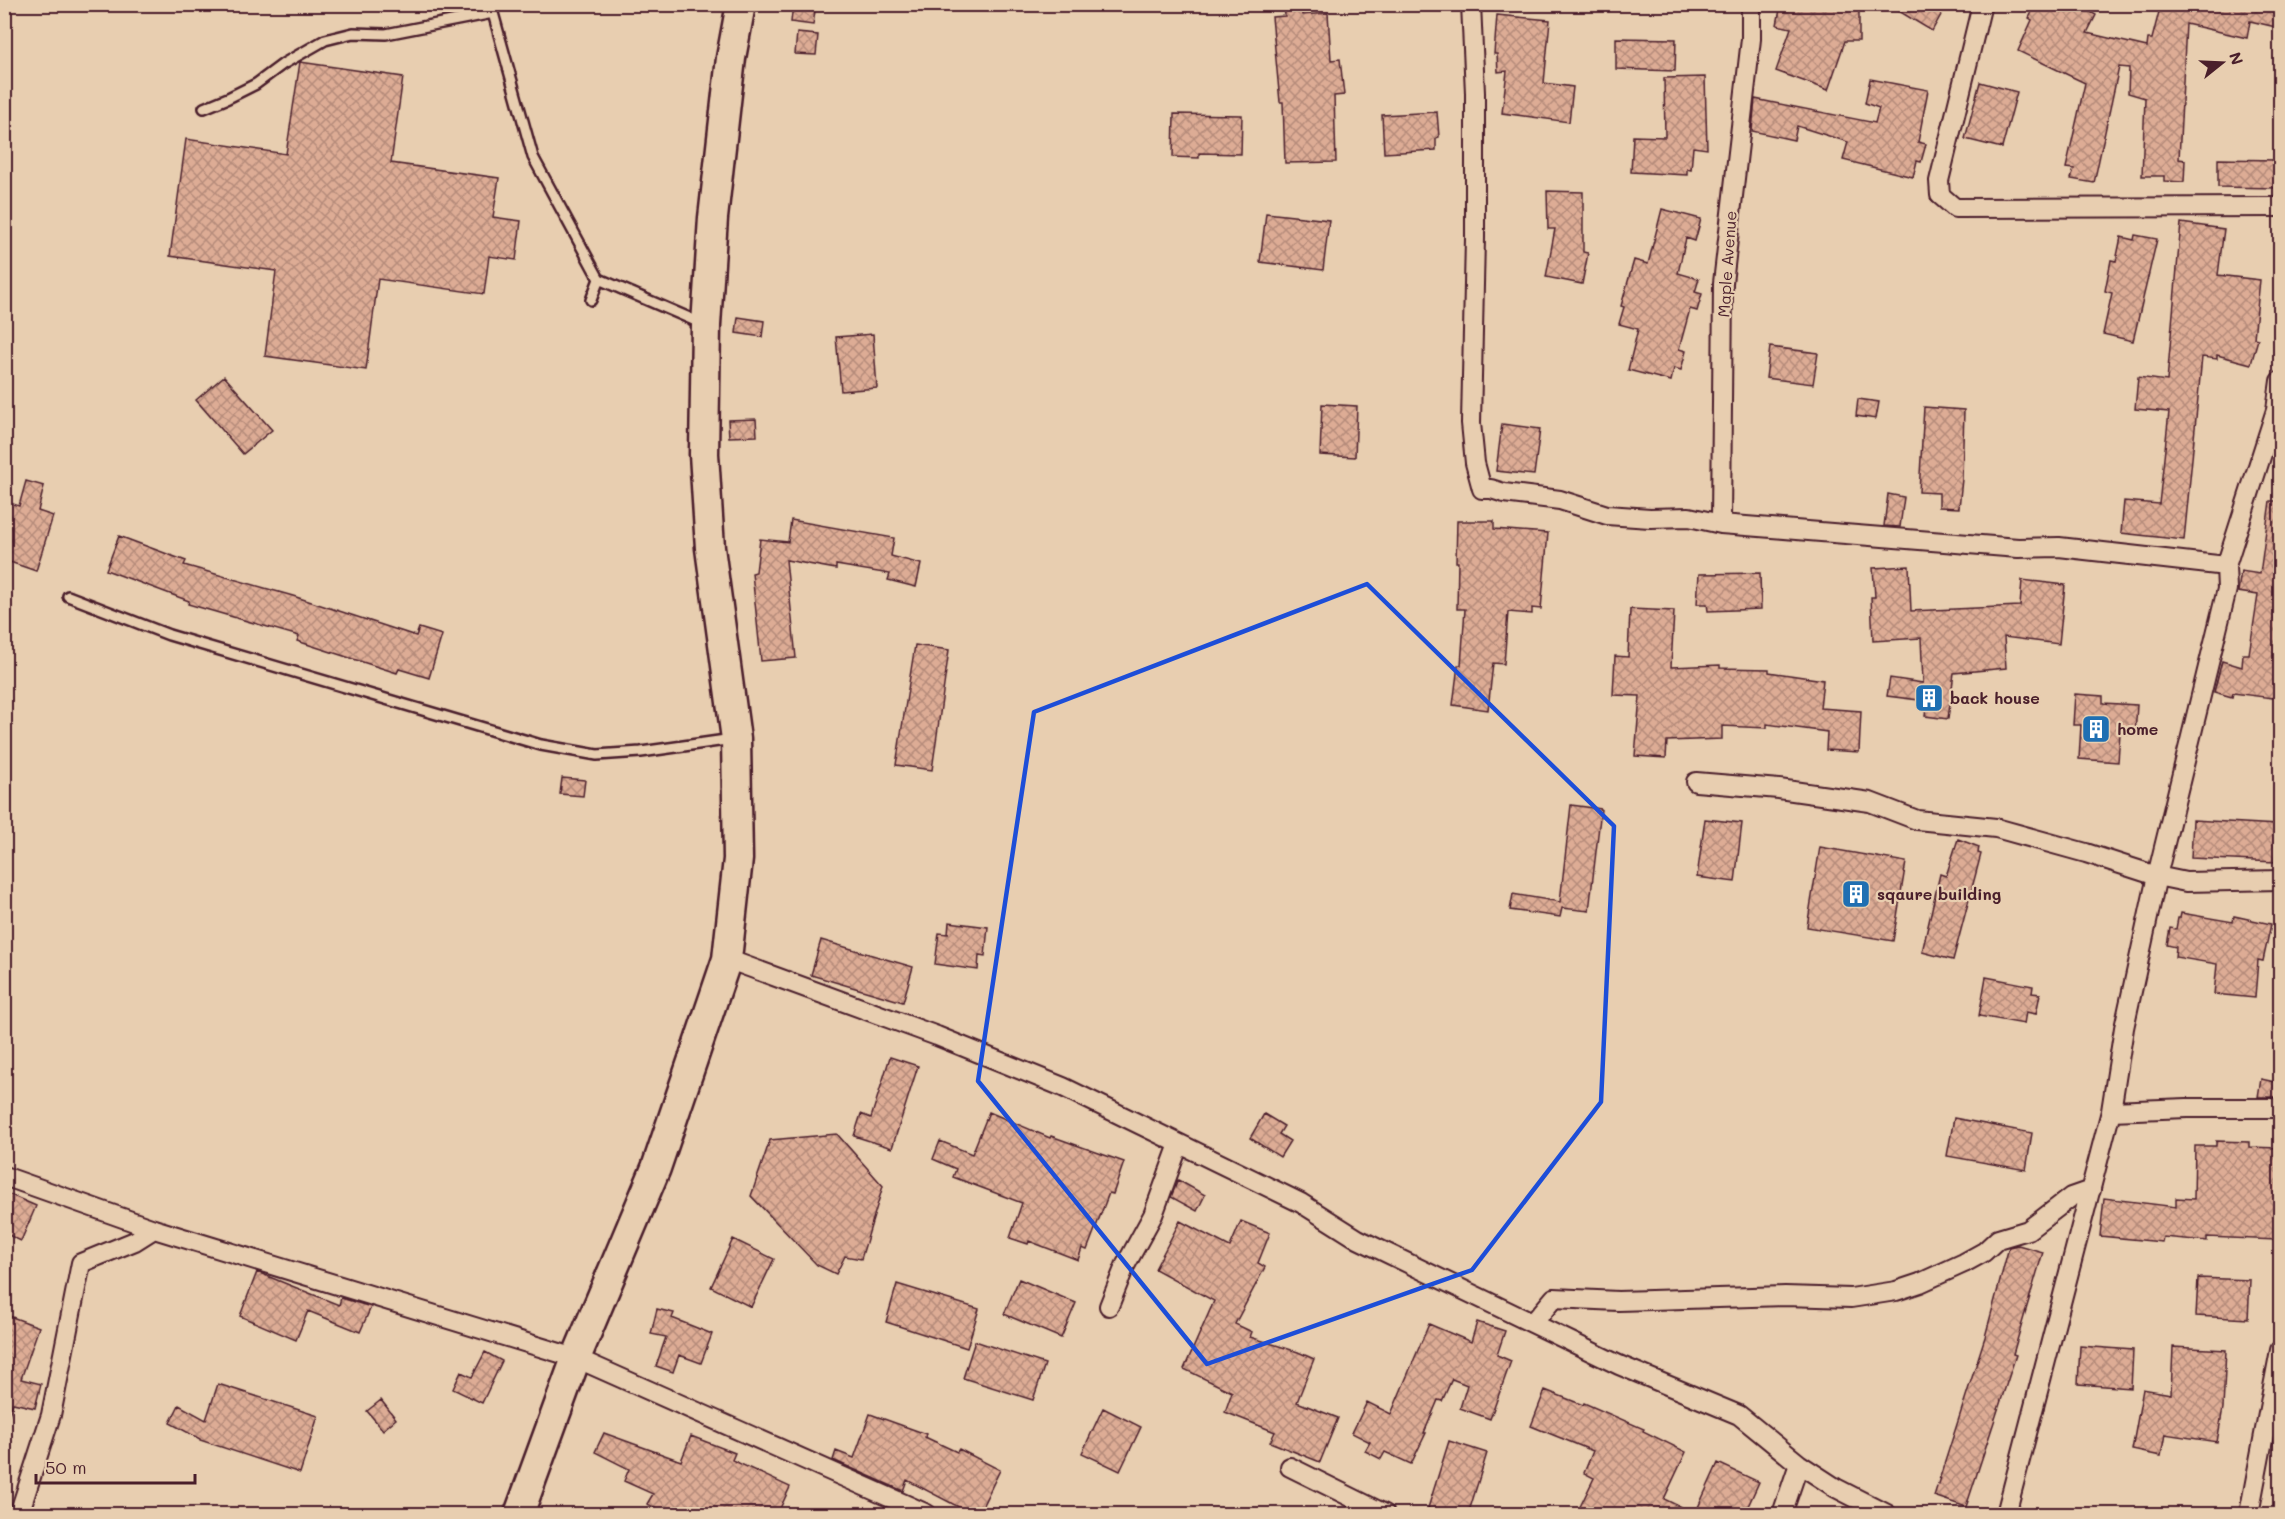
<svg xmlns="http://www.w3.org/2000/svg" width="2285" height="1519" viewBox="0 0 2285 1519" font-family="Mali,sans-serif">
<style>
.building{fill:url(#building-cross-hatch);stroke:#4a1f2b;stroke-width:1.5}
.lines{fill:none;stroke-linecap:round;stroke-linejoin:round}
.lane-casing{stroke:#4a1f2b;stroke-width:14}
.street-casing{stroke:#4a1f2b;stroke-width:22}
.primary-casing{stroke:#4a1f2b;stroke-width:33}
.lane{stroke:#e8ceb0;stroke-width:9}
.street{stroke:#e8ceb0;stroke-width:18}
.primary{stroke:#e8ceb0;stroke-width:28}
.marked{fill:none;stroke:#1d4ed8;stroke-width:4.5;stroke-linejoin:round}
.labels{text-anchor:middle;stroke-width:4.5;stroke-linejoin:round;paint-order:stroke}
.street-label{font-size:16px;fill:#4a1f2b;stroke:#e8ceb0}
.poi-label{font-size:16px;font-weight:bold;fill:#4a1f2b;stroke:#e8ceb0;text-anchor:start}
</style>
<defs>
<pattern id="building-cross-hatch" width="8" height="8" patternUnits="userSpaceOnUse" patternTransform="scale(1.5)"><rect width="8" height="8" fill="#ddac95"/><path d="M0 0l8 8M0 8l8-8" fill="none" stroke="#b58b7a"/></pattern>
</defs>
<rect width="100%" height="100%" fill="#e8ceb0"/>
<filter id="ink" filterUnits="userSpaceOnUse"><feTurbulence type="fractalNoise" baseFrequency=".0167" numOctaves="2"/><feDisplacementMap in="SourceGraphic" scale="12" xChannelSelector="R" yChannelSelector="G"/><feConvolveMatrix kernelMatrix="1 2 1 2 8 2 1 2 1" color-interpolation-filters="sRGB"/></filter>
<g filter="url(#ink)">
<path class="building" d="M793,4h23l-3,21 -22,-3z
M1284,4h17l1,11 26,-2 3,47 9,-1 4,36 -10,1 2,66 -51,1 -2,-61h-3l-8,-85 13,-1z
M1781,4h78v37h-14l-17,49 -52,-19 15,-43 -14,-3z
M1887,4h60l-15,27z
M2036,4h40l20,11 -9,18 60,14 1,-8h4l9,-35h119v24l-30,-7 -3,17 -61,-14 -7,135 6,1 -1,22 -20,-1v-5h-22l3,-78 -17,-5 1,-25 -10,-1 -25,116 -23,-4 3,-10 -8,-1 19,-85 -67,-32 14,-31 -3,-2z
M1497,15l53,5 -6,63 29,4 -4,35 -67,-9 5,-42 -9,1 -1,-18h-3z
M797,33l21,2 -2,20 -21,-1z
M1616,38l60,1 -1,32 -59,-2z
M300,62l103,15 -12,86 108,15 -6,39 28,4 -5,39 -27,-4 -5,38 -106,-15 -12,91 -101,-14 11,-85 -106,-15 16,-117 100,15z
M1705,77l2,72 -14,-2 -2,23 -4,-1v6l-56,-3 2,-36 32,1 -1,-59z
M1870,79l58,11 -10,52 8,2 -5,18 -4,-1 -4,16 -70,-17 5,-18 -51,-16 -3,14 -42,-9 3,-32 120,24 4,-15 -14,-5z
M1980,82l37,10 -15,56 -37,-9z
M1437,112l2,25 -3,1v12l-52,3 -2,-38z
M1174,114l68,1 -1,39 -42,-1v5l-26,-1z
M2218,159l58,1v28l-58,-1z
M1547,191l36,1v60l5,1 -6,31 -36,-7 9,-48h-7z
M1662,209l39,10 -6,22 -9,-3 -8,35 21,6 -4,13 7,2 -5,17 -7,-2 -11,40 7,2 -5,19 -7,-2 -3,13 -43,-11 10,-41 -19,-5 5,-17 -3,-1 13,-46 14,4z
M1266,213l63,7 -6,50 -63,-8z
M2181,223l43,6 -6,46 42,5 -6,58 4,1 -7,25 -34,-9v4l-15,-2 -18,183 -63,-7 3,-32 35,3 10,-92 -34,-3 3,-32 29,4z
M2135,235l22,4 -24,102 -30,-7 9,-41 -7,-2 6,-31 5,1 5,-24 13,3z
M738,317l26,4 -2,16 -26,-4z
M873,334l4,54 -36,3 -5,-54z
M1770,347l48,6 -5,31 -47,-6z
M224,376l48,54 -29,24 -47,-54z
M1858,399l21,3 -3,17 -20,-3z
M1322,404l35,2 -2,51 -35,-2z
M1924,407l40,3 -2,69 -3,29 -20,-1v-14l-20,-1z
M756,419l1,17 -28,1 -1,-17z
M1502,424l38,5 -6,46 -38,-4z
M26,481l18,5 -6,25 15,5 -17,55 -32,-11v-40l6,-17 9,3z
M1888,494l16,3 -4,30 -16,-1z
M2270,501h10v198l-47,-6 -1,4 -18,-5 8,-31 20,6 1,-13h6l9,-59 -20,-3 3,-21 19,3z
M791,520l103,18 -3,18 30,8 -5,23 -28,-7 2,-6 -54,-9v4l-50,-9 10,98 -35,3 -9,-88 4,-1 4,-33 28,3z
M1457,521h37v8l54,4 -7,76 -9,-1v6l-24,-2 -4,52 -11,-1 -5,47 -35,-5 5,-40h3l4,-56h-8l1,-47h-2z
M119,536l67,25 -2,4 109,31 123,40 3,-8 23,7 -13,43 -30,-9 -2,4 -100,-32 2,-5 -111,-32 1,-3 -83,-31z
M1909,566l2,45 109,-5 2,-26 43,5 -6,59 -55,-7 2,31 -52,5 -6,46 -23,-3 2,-15 -40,-5 3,-18 33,5 -2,-45 -48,3 -2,-44h4l-2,-29z
M1760,573l1,36 -53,2 -1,-7h-10l2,-30z
M1630,609l44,2 -3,56 49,-2v3l49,1v3l54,8 -3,28 41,3 -2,41 -33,-2 1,-18 -60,-8v4l-45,-2v13l-55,2 -1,17 -31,-2 5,-60 -27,-1 2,-39 13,1z
M915,645l34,5 -17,120 -36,-5z
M2075,694l28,2v7l34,2 -2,30 -15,-2 -2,29 -39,-3 2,-34h-8z
M562,778l23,2 -2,16 -23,-2z
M1571,805l30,4 -12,102 -27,-3 -2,9 -50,-7 3,-16 47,8z
M1705,819l37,4 -7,59 -38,-5z
M2193,820l84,5 -2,37 -84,-4z
M1958,839l21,8 -1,6 3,1 -28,106 -31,-8 18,-78 6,2z
M1820,847l86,15 -13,79 -86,-14z
M2181,913l52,9 1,-6 37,8 -8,37 -5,-1 -3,38 -41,-4 3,-30 -42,-7 1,-10 -9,-2 3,-17 6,1 2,-11h2z
M949,922l39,5 -3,29 -6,-1 -1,15 -43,-6 4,-31 9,1z
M821,940l92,27 -10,35 -92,-27z
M1986,977l47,9 -1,7 8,1 -4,20 -10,-2 -2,12 -45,-8z
M890,1057l28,9 -26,82 -38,-12 7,-22 10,4z
M2261,1079l19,4v14h-22z
M989,1112l61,26 1,-2 73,26 -11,32 -4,-1 -22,57 -5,-2 -4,12 -49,-19 -1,3 -18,-6 12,-35 -69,-26 3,-8 -23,-10 7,-18 32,13z
M1264,1114l20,12 -5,8 11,7 -10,16 -30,-19z
M1954,1118l78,15 -6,37 -79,-14z
M837,1134l46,52 -22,73 -16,-3 -9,18 -19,-9 -66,-69 19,-56z
M2216,1141l33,1v5l29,1 -1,92 -70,-3v4l-44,-4 -1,5 -62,-6 4,-38 72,9v-9l18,1 1,-53h21z
M1178,1180l27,15 -8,16 -26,-14z
M4,1192l32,14 -15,35 -17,-8z
M1180,1221l50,26 11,-26 29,12 -12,30 7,4 -30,57 17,8 -2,5 48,15 16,7 -17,43 41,16 -18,44 -50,-20 5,-10 -50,-20 7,-20 -48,-23 30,-68 -59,-32z
M733,1239l41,20 -23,48 -40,-20z
M2018,1245l25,7 -30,102 3,1 -50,152 -32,-11 51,-159 24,-90z
M257,1272l82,33 2,-7 30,9 -11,25 -52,-21 -12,29 -56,-24z
M2198,1278l52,2 -2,39 -52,-3z
M1019,1279l57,24 -15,35 -57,-24z
M897,1284l82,25 -12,39 -81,-26z
M657,1309l17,4 -2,5 40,16 -11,29 -22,-8 -6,17 -17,-6 10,-29 -15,-3z
M4,1314l35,13 -18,52 20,5 -6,24 -22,-5 -6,16h-3z
M1477,1322l28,9 -8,24 14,6 -21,58 -30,-11 7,-23 -15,-6 -10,22 -4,-1 -14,33h2l-15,31 -26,-12 -4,7 -16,-8 5,-9 -18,-9 15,-31 24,12 38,-90 42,18z
M975,1341l70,23 -12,36 -70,-22z
M2080,1346l53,4 -2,38 -53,-4z
M2173,1347l53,3 -3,58 -6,34 -52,-8 -4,22 -29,-6 11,-61 28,5z
M485,1352l17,9 -20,42 -29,-14 8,-17 11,5z
M218,1384l100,32 -18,57 -100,-33v-1l-30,-16 9,-18 27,15z
M1545,1390l38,15 1,-2 60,26 -1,2 43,21 -22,47 31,15 23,-51 41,19 -15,33h-168l18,-37 -10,-5 9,-22 -62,-25z
M381,1400l15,19 -13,11 -16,-19z
M1103,1408l38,19 -21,44 -38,-18z
M870,1414l56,20 -1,3 32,15 2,-3 41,21 -22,45h-4l-67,-35 -4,11 -70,-31 3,-9 18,7z
M604,1433l77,28 10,-25 44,17 -3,7 58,27 -13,28h-104l-26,-11 6,-10 -29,-13 5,-12 -34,-17z
M1449,1441l38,12 -19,62h-20l-20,-7z"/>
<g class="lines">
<g class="lane-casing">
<path id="lane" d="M204,108l24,-10 28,-14 27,-20 42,-24 28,-7 33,1 107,-21 40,144 66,122 104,45
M591,300l8,-21
M68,596l101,39 372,110 56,10 44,-3 92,-13"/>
</g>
<g class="street-casing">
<path id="street" d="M1471,4l4,89v145l-4,185 4,40 7,26h9l13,4 56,7 47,15 43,3 39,-1 32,7 297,24 41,-1 167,19
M1982,4l-43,177 1,14 15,13 325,-1
M1721,524l2,-241 28,-244v-35
M1696,782l83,7 91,13 47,18 79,8 90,25 71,23 29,6 94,-2
M727,959l210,77 126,51 238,116 57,36 261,126 120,50 60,49 37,24 51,26
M2111,1111l76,-3h93
M4,1176l150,53 422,129 351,156
M1109,1306l16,-40 28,-51 26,-71
M1533,1323l21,-25 64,3 167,-5 66,2 45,-7 24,-8 44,-20 20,-11 14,-13 30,-9 43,-33 20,-7
M1290,1467l95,47
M19,1514l32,-99 30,-152 54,-22 19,-12
M1782,1514l17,-50
M2006,1514l105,-403 13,-83 33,-152 70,-287 -1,-23 50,-156 4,-29
M2249,1514l31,-164"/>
</g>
<g class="primary-casing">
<path id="primary" d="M519,1514l57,-156 80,-190 71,-209 11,-100 -2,-120 -26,-191 -6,-94 2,-129 7,-107 18,-160 10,-54"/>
</g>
<use href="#lane" class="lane"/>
<use href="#street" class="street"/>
<use href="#primary" class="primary"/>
</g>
</g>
<path class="marked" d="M1367,584l247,242 -13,276 -129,168 -265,94 -229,-283 56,-369z"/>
<defs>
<g id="building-square" transform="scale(1.5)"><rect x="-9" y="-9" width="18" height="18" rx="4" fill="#1f6fb2" stroke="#e8ceb0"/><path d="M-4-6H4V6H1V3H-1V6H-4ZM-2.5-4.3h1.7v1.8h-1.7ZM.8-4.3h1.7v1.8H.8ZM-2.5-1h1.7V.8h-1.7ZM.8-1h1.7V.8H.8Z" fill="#fff"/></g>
</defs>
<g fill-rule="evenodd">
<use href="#building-square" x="1929" y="698"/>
<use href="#building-square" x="2096" y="729"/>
<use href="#building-square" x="1856" y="894"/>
</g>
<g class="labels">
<g class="street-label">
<text transform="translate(1727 264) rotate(-86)" y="6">Maple Avenue</text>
</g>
<g class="poi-label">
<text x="1950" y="704">back house</text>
<text x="2117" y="735">home</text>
<text x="1877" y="900">sqaure building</text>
</g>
</g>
<rect width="2285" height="1519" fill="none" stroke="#e8ceb0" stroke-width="24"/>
<rect x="12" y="12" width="2261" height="1495" fill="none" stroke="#4a1f2b" stroke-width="2" filter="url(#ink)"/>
<g transform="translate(2222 63) rotate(72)" stroke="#e8ceb0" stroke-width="4.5" paint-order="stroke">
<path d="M0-4.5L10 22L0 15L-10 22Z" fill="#4a1f2b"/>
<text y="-9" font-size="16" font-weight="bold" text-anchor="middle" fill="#4a1f2b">N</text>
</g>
<path d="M36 1474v9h159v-9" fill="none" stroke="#4a1f2b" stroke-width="3"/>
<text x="45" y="1474" font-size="18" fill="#4a1f2b" stroke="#e8ceb0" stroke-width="4.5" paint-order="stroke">50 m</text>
</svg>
